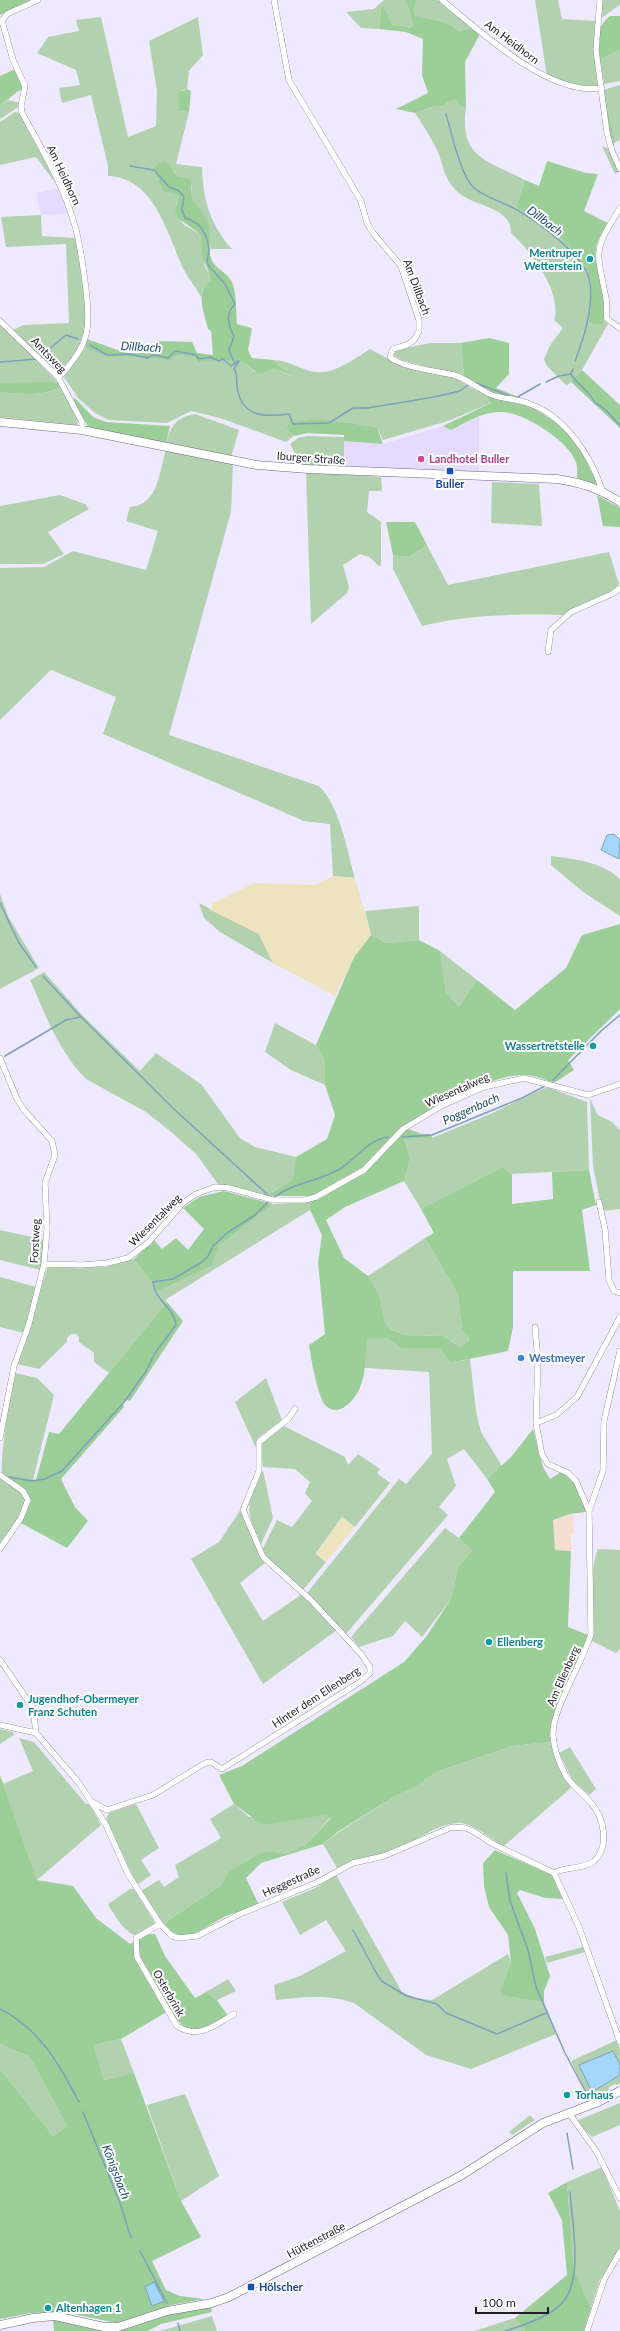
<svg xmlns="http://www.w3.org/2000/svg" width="620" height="2331" viewBox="0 0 620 2331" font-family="Lato,sans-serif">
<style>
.built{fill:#e4dafd}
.industrial{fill:#f3ded0}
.green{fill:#b2d2af}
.forest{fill:#9cce98}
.sand{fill:#ede3be}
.water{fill:#a4d7fb;stroke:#7da0bc}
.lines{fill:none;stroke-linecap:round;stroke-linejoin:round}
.stream{stroke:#7da0bc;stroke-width:1.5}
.minor-casing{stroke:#6e667f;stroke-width:6}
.secondary-casing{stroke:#6e667f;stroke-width:9}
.minor{stroke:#fff;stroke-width:5.5}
.secondary{stroke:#fff;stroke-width:8}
.culture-dot{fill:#0f9aa8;stroke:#fff;stroke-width:1.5}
.hotel-dot{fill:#d1479c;stroke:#fff;stroke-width:1.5}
.transit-dot{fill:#1a4fb4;stroke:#fff;stroke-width:1.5}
.shop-dot{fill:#3f7fe0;stroke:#fff;stroke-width:1.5}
.labels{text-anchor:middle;stroke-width:4;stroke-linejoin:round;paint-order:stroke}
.street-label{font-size:11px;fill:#211e28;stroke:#fff}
.culture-label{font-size:11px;font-weight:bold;fill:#0d838f;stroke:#fff;text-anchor:start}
.hotel-label{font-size:11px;font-weight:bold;fill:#b23c85;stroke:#fff;text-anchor:start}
.transit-label{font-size:11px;font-weight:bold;fill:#164399;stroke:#fff}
.shop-label{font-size:11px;font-weight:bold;fill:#366cbe;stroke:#fff;text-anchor:start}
.water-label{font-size:12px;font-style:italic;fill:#1c4d6b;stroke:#fff}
</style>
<rect width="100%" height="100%" fill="#efe9ff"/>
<path class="built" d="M59,188l11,26 -29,1 -5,-22z
M479,416v58l-135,-6v-27l39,3 60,-18 8,4z"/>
<path class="industrial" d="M573,1514l1,20 -3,1v16l-16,-1 -2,-30z"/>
<path class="green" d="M384,0h22l7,25 -3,3 -18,-4 -8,-17h-3l-2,22 -18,-1 -15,-16 28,-3z
M417,0h21l33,28 -11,3 -15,-9 -29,-6 -2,-6z
M535,0h23l4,19 34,2 -2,29 4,35c-16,4 -35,-5 -51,-9z
M602,0h18v5l-19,13z
M101,17l27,120 28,-11 1,-35 -8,-50 49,-24 5,38 -14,16 -2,18 -5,1 -4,21 11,1 -13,52 26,3c1,32 8,58 30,82h-21l-9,-35 -6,-6 -5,-12 1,-13 -4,-5 -11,-2 -4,-7 -9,23 15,4 -3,10 7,18 18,11 4,32 8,13 -10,9 -2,8c-6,-11 -14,-20 -19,-31 -15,-34 -28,-88 -74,-90v-10l-17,-71 -29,8 -3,-15 21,-3 -4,-15 -39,-17 11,-16 31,-6 -3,-11z
M620,50v31l-16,3 -4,-25z
M620,85v55l-5,2 -12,-52z
M8,100l12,3 -3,5 -17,11v-13z
M456,100l5,8 5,-1c-7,51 21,53 59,73l-9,27c22,13 65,42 73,68 4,13 2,32 0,46l16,-2 3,5 -26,46 -15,16 -20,-20 -3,-7 6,-14 13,-17 -9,-8c9,-27 -24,-70 -43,-87 1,-26 -36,-26 -52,-40 -16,-14 -14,-25 -22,-43 -6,-12 -14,-25 -22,-37l16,-6 14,-1v-4z
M15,112l5,1 39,75 -23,-31 -36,8v-43z
M602,146l8,3 9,23 -4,2z
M41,215l1,21 35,2 2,10 7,68 -3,28 -23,30 -48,-44 12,-5 45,-2 -3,-79 -60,3 -5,-30z
M0,325l20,17 39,42 -59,-1z
M430,343h31l3,34 -62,-17 -9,-5v-4z
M85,348l24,9 45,1 15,3 8,-6 17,2 4,6 19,-3 27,2 11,10 18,-3 21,7 -14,-9 -6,-7c13,1 24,7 36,11 22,6 42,-11 60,-22l24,13 61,15 16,11 13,5 7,10 -43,18 -65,19 -6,-13 -54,-8 -34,3 -3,6 8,8 -8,6 -66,-24 -29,-7 -24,12 -58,-3 -14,-7 -17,-15 -14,-21z
M60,387l18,34 -1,4 -77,-8v-25c17,2 45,5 60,-5z
M195,414l44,16 -8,27 -65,-14c5,-17 10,-26 29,-29z
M307,436l37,1v31l-42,-2 -12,-22 8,-6z
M166,450l67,14 -2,48 -62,223 150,51c21,20 28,65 36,92l-22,-2 -3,-52 -26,-3 -201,-87 13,-37 -65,-27 -51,50v-152l44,-1 29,-16 73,19 12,-39 -32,-10 4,-14c28,-2 29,-34 36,-57z
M306,472l75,5 1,14h-13l-2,21 14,10v44h-2l-10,-9 -9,-3 -17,11 6,22 -2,6 -36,31z
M492,482l47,2 3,42 -51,-3z
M60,495l25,9 4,5 -41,23 16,22 -21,10h-43v-58z
M427,545l21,40 161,-33 10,32 -9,8 -40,18 -5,5c-48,-1 -96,-1 -143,11l-29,-57v-14l16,2z
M551,856c23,3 52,6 69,23v37l-37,-24 -32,-27z
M0,894l9,24 30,50 -39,21z
M199,903l60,31 14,29 -53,-31 -16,-14z
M419,906v34l-33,3 -15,-8 -6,-24z
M440,951l37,29 -18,27 -13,-15z
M44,972l39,44 57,55 16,-18 45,31 39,54 15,9 41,10 -4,23 -26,16 -48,-12 -22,-30 -25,-22 -25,-20 -60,-33c-27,-27 -41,-65 -56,-99z
M275,1023l41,22 9,15v25l-34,-15 -26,-18z
M547,1087l40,15 2,68 -77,4 -9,-7 -82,42 -17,-28 6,-22 -5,-20 27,-1 56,-23z
M590,1099l8,16 14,7 8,8v79l-18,2 -9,-45z
M311,1202l-1,8 -145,90 2,2 -58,71 -15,-11v-9l-15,-11v-5l-3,-3h-5l-4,4v4l-28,27 -22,-5 14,-39 16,-57 58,-1 29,-8 24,32 56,-31v-6l4,-7 55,-43z
M0,1230l45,10 -4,30 -41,-10z
M425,1238l33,56 4,36 7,7c-1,6 -3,9 -9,10l-17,-11 -38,-1 -15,-6 -5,-6 -6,-30 -11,-17z
M0,1277l36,10 -12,46 -24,-6z
M379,1337l8,1 14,10h39l10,15 20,-4 6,52 5,21 21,34 -15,13 -23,-30 -17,10 9,27 -17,21 9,8 -102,119 -39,-41 92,-114 7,5 26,-30 -3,-82 -64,-4 1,-29z
M15,1373l22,5 17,17 -21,85 -31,-6c-2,-13 8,-85 13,-101z
M266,1378l16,42 -24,18 -2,10 -21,-46z
M284,1426l61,31 3,8 10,-11 22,15 -3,4 13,10 -35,44 -13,-10 -26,36 10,9 -22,27h-3l-36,-33 -3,-6 15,-30 15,7 20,-26 -7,-8 5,-11 -15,-13 -32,-2 -3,-18 2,-9z
M263,1470l10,48 -12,26c-17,-37 -15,-38 2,-74z
M0,1479l20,13 6,10 -3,9 -23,33z
M241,1509l20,50 4,4 -25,20 23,38 39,-27 35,36 -74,54 -72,-125 28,-17z
M445,1528l29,21 -16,18 -7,32 -29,38 -17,-16 -12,15 -34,11 -8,-10z
M598,1549l22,1v99l-4,4 -24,-12c6,-32 -6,-61 6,-92z
M0,1729l13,3 1,3 -14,9z
M19,1738l15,4 51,61 5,2 11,20 -64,55 -34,-96 30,-13z
M551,1742l7,24 13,22 -67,58c-14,-6 -30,-24 -46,-23 -22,1 -43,19 -62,27 -20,8 -41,7 -59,18l-14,-24 16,-12 53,-34 25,-12 19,-14 76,-26z
M570,1747l26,42 -7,6 -16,-14 -14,-28z
M136,1804l23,44 -18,12 10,15 -14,10 -31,-66 3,-6z
M234,1804l15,13 76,-2 6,2 -26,28 -20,9 -12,-3 -14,4 -28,16 -10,14 -58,39 -22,-33 18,-11 5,7 15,-10 -4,-12 46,-27 -11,-19z
M336,1875l66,117 13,6 17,2 76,-46 3,8 -11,28 3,6 41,6 12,32 -85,35 -45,-14 -72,-52c-26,-9 -51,-6 -78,-3l-2,-15 26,-9 46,-25 -20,-31 -26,15 -18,-33 33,-14z
M130,1889h4l21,34v3c-5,2 -12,8 -17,9 -11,2 -26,-23 -30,-31z
M583,1947l2,5 -38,11 -2,-6z
M228,1979l8,12 -19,9 -11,-8z
M121,2039l13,34 -30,7 -10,-35z
M617,2040l3,10v33l-3,2 -2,-1 -7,4 1,2 -19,10 -19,-39z
M0,2044l30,13 37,69 -14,10 -53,-67z
M185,2094l34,82 -38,25 -34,-96z
M620,2103v22l-28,12 -16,-16z
M530,2115l5,5 -23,15 -3,-3z
M602,2167l18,44v37l-20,32 -9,28 -17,-38 -7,-88z
M212,2316l5,15h-57z
M515,2318l10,13h-51z"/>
<path class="forest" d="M0,0h34l-34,15z
M406,0h11l-3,10 2,6 29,6 15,9 11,-3 9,6 -15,28 1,45 -5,1 -5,-8 -11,2v4l-14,1 -16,6 -19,-4 32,-16 -6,-18 1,-36 -17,-7 -27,-3 2,-22h3l8,17 18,4 3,-3z
M610,16h10v34l-20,9c-3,-16 -4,-33 10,-43z
M15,69l8,21 -5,1 -18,15v-30z
M187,89l4,2 -2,21 -11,-1 1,-19z
M604,93l11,49 -3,6z
M163,161l6,3 8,12 11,2 4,5c-5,22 11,24 16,41 3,11 0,24 3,34 3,10 14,13 19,21 7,8 6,34 7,45l15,4 -4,22 4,8 22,2 6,7 16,9 -23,-7 -15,5 -14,-12 -27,-2 -19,3 -4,-6 -17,-2 -8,6 -15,-3 -46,-1 -23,-9 2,-9 39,14h30l3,-12 33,1 5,11 16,2 -2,-24 -3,-2c-4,-17 -14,-39 4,-49l-10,-24 -1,-21 -24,-18 -2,-6 4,-15 -15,-4 -10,-22 2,-4z
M547,161l39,12 12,1 -14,37 24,12c-5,8 -10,15 -12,25 -4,24 18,53 6,76h-8l-5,-3c2,-14 4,-33 0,-46 -8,-26 -51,-55 -73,-68l9,-27 14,6z
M489,338l20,5v31l-13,14 30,12 -22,1 26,5 24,15 16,15 13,18 14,28 -2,2 -18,-6c0,-6 1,-12 -2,-18 -8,-20 -53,-49 -75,-48 -18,0 -33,10 -49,18l-8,-4 48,-23 -7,-10 -20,-16 -3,-34z
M582,370l38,35v23l-49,-46z
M52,382l7,2 1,3c-15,10 -43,7 -60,5v-9z
M75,398l18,19 13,5 64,4 -4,17 -77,-15 -17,-27z
M323,419l54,8 6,17 -39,-3v-6l-37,-2 -13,3 -8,-8 3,-6z
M597,495l23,13v19l-17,-1z
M386,522h29l12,23 -18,12 -16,-2z
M620,924v85l-52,51 6,10 -20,13c-8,-3 -17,-7 -27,-8 -39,-2 -86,34 -119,54l14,5h9l1,4 -27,1 5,20 -6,22 -59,26 -19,13 18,38 24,18 11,17 6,30 5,6 15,6 38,1 17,11 8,-5 1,-5 -7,-7 -4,-36 -33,-56 9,-5 -13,-24 82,-42 9,7v30l41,-5 -1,-27 37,-2 7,35 -14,5 8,61h-77v56l-5,24 -58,12 -10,-15h-39l-14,-10 -20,1c-2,25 0,54 -24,69 -6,3 -12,3 -17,-2 -8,-7 -15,-48 -17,-61l16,-11 -7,-72 4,-27 -12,-25v-14h-44l26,-16 4,-23 31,-18 8,-24 -10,-30v-25l-9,-15 38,-88 17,-22 15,8 33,-3 21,11 6,41 13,15 18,-27 38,30 51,-42 16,-33z
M224,1191l49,13 -55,43 -6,18 -54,26 -24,-32 20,-19 8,9 14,-11 12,12 16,-21 -21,-21 16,-11z
M167,1302l16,19 -53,80 -3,-1 -4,3 1,4 -63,72 14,28 13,14 -21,27 -48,-26 10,-22 -27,-26 34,6 13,-48 10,2z
M533,1429l10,38 7,12 11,-7c16,7 19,25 25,40l-16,2 -17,6 2,30 16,1 -3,76 20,8c-8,28 -42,80 -37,107l-39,4 -76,26 -19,14 -25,12 -53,33 -16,13 -62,19 -15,15 13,27c-11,4 -22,7 -33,11 -23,11 -41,32 -63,8l58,-39 9,-14 29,-17 14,-3 12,3 20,-9 26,-27 -7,-3 -61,10 -29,-21 -15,-29 23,-9 162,-104 22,-25 25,-38 7,-32 15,-17 -14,-12 36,-46 -8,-13 24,-22z
M0,1775l37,105 36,6 23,32 34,26 17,-10h8l10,22 30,42 11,-6 11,8 11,16c-28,14 -38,25 -58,-6l-49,29 -27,6 10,35 30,-7 47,128 20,36 -49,24 14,29 14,6 24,3 -33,6 -54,18 -54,-11 -32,1 -31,6v-250l53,67 14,-10 -37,-69 -30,-13z
M495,1850l57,25 12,24 -19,-1 -25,-8 -3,3 18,36 15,47 -6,15v11l-41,-6 -3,-6 11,-28 -3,-27 -19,-28 -5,-21 -1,-23z
M567,2182l7,88 17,38 -7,23h-59l-10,-13 52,-43 -5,-55 -14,-27z
M211,2307l1,5 -51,12 -13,7h-33l15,-3 46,-16z
M53,2319l62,12h-61z"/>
<path class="sand" d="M333,876l22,2 16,57 -17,22 -19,39 -62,-33 -14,-29 -49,-24 3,-7 42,-20 61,2z
M342,1517l13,10 -29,35 -10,-8z"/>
<path class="water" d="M614,834l6,6 -1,19 -18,-9 6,-15z
M613,2051l7,14v10l-28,17 -13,-27z
M154,2282l10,19 -12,5 -7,-19z"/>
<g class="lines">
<path class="stream" d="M446,114c5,17 15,63 28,74 12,10 30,14 43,22 20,11 64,44 71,65 8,25 -4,63 -13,86
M130,166l24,4 15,17 10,4 5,6 -2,13 3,8c15,4 22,15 24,31 0,6 -3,11 -1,16l17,19 10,20c-10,10 -7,21 -1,32l-5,14 6,14
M90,345l17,10 23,-1 17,4 6,-3 15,3 7,-7 21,4 3,4 11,-2 9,4 4,-2 8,7 8,-5 -5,8c4,5 2,11 3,18 5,31 27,30 52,27l4,10 36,-1 24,-15h15l66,-11 26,-6 8,-6
M40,357l26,-22 12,4
M0,362l37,-3
M573,369l-2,5c7,12 19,17 24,29 12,5 16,14 25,22
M546,382l13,-6 12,-2
M476,383l34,13
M516,398l24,-14
M0,903l19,40 17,24
M43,976l38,41 94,93 94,86
M5,1056l61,-36 14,-3
M553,1080l48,-49 19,-16
M402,1137l30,-2 90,-37 23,-12
M273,1198c21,-16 43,-16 65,-28 17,-10 31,-31 50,-33
M7,1477l25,4 13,-2 17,-8 63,-70 21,-30 9,-18 21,-28c-1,-17 -22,-25 -23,-43l20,-3 29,-17 6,-6 5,-10 14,-13 28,-18 15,-15
M506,1873l4,28 18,49 8,37 29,66 25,47
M353,1930l25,46 5,6 24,14 30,8 9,9 51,21 49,-21
M0,2009c40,20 59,55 79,93
M591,2096l1,-4
M83,2112l37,91 11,35
M567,2133l6,36
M140,2251l27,52
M178,2323l2,8
M505,2331c19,-6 49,-15 61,-33 16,-25 6,-77 4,-106"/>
<g class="minor-casing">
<path id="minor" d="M38,0l-31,14 -5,7 11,39 12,26 -4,20 1,7c20,36 42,73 53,113 6,21 8,42 11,63 3,27 5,48 -12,70 -5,6 -9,14 -16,18
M274,0l15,80 72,121 6,22 6,10 28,33 18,54v11l-5,9 -7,5 -14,4 -3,8c13,11 47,14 64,18 14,4 25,15 38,20 12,4 26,4 38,9 36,13 61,52 72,86
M442,0c38,31 107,97 160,88
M600,0l-4,50 11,83 5,18 8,18
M620,208c-27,44 -24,40 -14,90 1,7 0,14 1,21l13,9
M0,321l58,56 24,45v8
M548,652l3,-22 20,-18 41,-18 8,-6
M0,1058l17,41 7,11 28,31 3,14 -10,28 2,46 -3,35 -15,60 -15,42 -14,72
M599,1202l6,27 4,51 5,11 6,2
M44,1264l38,1 25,-2 21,-5 21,-16 34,-39 13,-9 19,-7 14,1 44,12h32l11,-3 48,-27 39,-41 40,-24 41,-18 40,-9 64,17 32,-11
M535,1327l3,34 -2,62 6,32 6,9 20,9 8,8 13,30
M536,1423l20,-8 21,-18 43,-80
M0,1475l23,16 5,9 -7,18 -21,31
M0,1660l33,48 3,25
M0,1725l36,8 43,50 27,42 22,49 32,50 12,12 7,2 18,-2 43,-22 78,-32 35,-19 31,-7 68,-29 13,1 8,3 18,12 63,30 25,54 41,115
M92,1802l15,8 46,-15 52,-32 6,-1 11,7 138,-87 10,-9v-6l-9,-13 -50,-54 -48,-43 -20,-47 16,-39v-29l29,-23 7,-10
M554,1873c12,-7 29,-3 40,-12 16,-14 10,-44 -3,-58 -8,-10 -18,-16 -25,-27 -6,-11 -12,-27 -13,-40 -2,-25 30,-74 38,-102l-2,-123 14,-40 1,-50 16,-70
M160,1924l-24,14 1,19 40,69c21,14 38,-1 57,-12
M569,2113l27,38 24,47
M587,2331l17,-51 16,-28"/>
</g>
<g class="secondary-casing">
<path id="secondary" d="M0,422l82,8 175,35 51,4 249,10c26,4 41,9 63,23
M0,2325l33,-7 22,-2 49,11h14l49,-16 45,-8 17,-6 233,-122 81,-52 55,-21 22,-11"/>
</g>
<use href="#minor" class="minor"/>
<use href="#secondary" class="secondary"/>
</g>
<g class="culture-dot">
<circle cx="590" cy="259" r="4"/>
<circle cx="593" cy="1046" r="4"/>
<circle cx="489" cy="1642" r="4"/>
<circle cx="20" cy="1705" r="4"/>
<circle cx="567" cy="2095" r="4"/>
<circle cx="48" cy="2308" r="4"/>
</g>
<circle class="hotel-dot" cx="421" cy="459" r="4"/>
<g class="transit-dot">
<rect x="446" y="467" width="8" height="8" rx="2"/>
<rect x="247" y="2283" width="8" height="8" rx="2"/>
</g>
<circle class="shop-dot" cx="521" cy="1358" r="4"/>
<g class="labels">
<g class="street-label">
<text transform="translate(512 42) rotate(37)" y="4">Am Heidhorn</text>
<text transform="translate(64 175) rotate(65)" y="4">Am Heidhorn</text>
<text transform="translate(417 287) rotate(70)" y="4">Am Dillbach</text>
<text transform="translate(49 355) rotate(46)" y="4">Amtsweg</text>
<text transform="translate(311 458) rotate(4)" y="4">Iburger Straße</text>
<text transform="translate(457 1090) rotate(-24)" y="4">Wiesentalweg</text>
<text transform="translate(155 1220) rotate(-45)" y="4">Wiesentalweg</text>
<text transform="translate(35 1241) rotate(-87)" y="4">Forstweg</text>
<text transform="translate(563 1676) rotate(-66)" y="4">Am Ellenberg</text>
<text transform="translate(316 1697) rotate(-33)" y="4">Hinter dem Ellenberg</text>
<text transform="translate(291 1881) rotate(-24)" y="4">Heggestraße</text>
<text transform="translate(169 1993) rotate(60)" y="4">Osterbrink</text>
<text transform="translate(316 2240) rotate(-28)" y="4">Hüttenstraße</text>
</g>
<g class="culture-label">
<text x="582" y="257" text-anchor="end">Mentruper<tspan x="582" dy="13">Wetterstein</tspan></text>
<text x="585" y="1050" text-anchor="end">Wassertretstelle</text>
<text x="497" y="1646">Ellenberg</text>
<text x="28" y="1703">Jugendhof-Obermeyer<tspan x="28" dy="13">Franz Schuten</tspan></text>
<text x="575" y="2099">Torhaus</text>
<text x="56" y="2312">Altenhagen 1</text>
</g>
<g class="hotel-label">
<text x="429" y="463">Landhotel Buller</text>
</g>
<g class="transit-label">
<text x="450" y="488">Buller</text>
<text x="259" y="2291" text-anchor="start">Hölscher</text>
</g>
<g class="shop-label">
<text x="529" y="1362">Westmeyer</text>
</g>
<g class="water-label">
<text transform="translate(545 221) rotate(37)" y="4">Dillbach</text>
<text transform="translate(141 347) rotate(3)" y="4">Dillbach</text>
<text transform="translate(471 1109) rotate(-24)" y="4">Poggenbach</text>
<text transform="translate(116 2172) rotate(69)" y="4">Königsbach</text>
</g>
</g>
<path d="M476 2307v6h72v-6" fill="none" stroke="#211e28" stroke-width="2"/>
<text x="482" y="2307" font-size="12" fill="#211e28" stroke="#ffffff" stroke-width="3" paint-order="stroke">100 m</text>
</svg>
